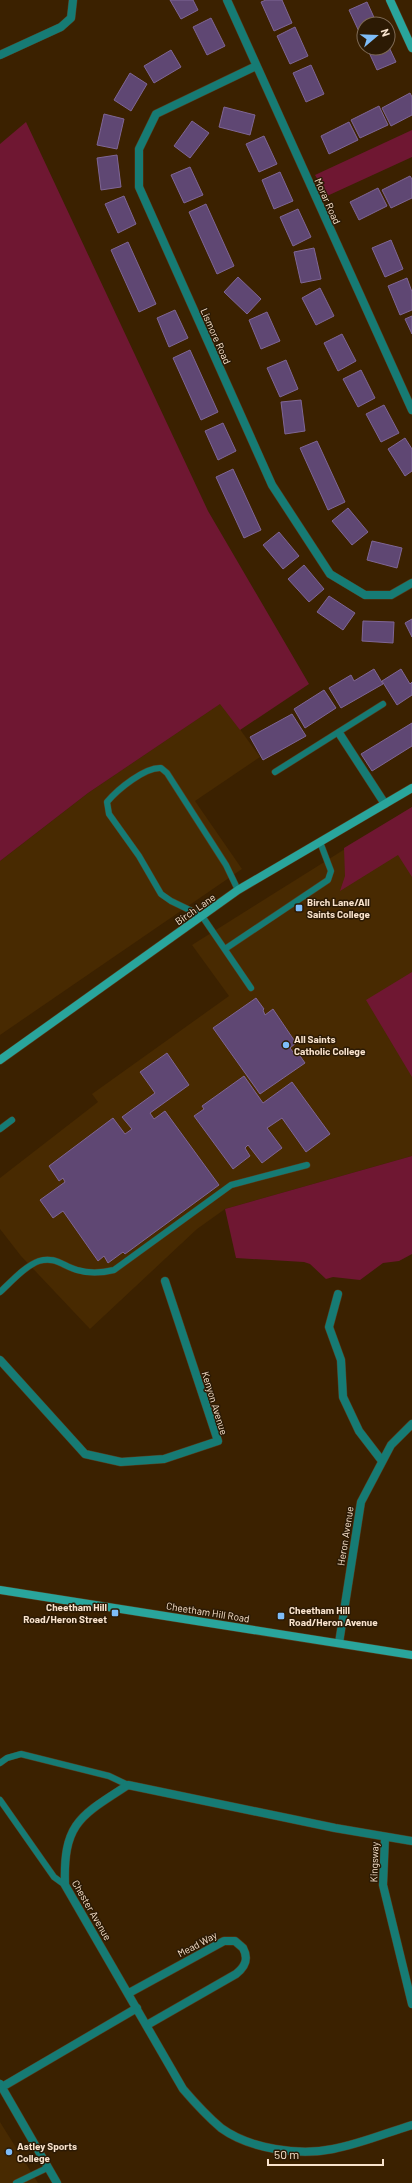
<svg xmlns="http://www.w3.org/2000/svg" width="412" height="2183" viewBox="0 0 412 2183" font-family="Barlow,sans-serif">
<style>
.built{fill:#482a01}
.green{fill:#6f1732}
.building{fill:#5f4773;stroke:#7f6695}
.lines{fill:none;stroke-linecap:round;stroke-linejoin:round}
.lane-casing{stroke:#563c1d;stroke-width:7}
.street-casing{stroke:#563c1d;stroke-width:9}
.secondary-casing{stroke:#563c1d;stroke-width:9}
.lane{stroke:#167b74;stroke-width:6}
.street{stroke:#167b74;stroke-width:8}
.secondary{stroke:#29a59c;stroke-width:8}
.poi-dot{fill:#7ebdf9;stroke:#2c1a04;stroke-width:1.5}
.labels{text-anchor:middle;stroke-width:3;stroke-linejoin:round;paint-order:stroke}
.street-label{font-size:10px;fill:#f9e3cd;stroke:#2c1a04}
.poi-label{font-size:10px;font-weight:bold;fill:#f9e3cd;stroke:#2c1a04;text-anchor:start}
</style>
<rect width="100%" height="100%" fill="#3b2100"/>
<path class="built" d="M221,703l39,54 -65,44 47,68 -242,166v-174l88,-68z
M412,807v349l-187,53 -28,20 -107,100 -69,-73 -21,-27v-51l98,-76 -6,-8 137,-98 -37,-51z
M0,2122l38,61h-38z"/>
<path class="green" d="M26,122l182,389 101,173 -69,46 -20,-26 -132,89 -88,68v-717z
M412,130v27l-85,39 -12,-21z
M412,807v70l-14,-22 -58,36 5,-15 -1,-28z
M412,972v105l-46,-77z
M412,1156v98l-13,7 -16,2 -23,17 -27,-3 -7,2 -16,-15 -6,-2 -68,-4 -11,-49z"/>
<path class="building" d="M170,0h23l5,10 -17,9z
M266,0h16l10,23 -18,8 -13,-29z
M367,2l10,22h-13v13l-2,1 -13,-28z
M211,18l14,28 -18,9 -14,-28z
M295,27l13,29 -18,8 -13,-28z
M388,45l8,17 -19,8 -10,-22h21z
M171,50l10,17 -27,16 -10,-17z
M311,65l13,29 -18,8 -13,-29z
M130,73l17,11 -16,27 -17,-11z
M410,93l2,4v18l-21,11 -9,-18z
M379,106l9,19 -28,13 -9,-18z
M224,107l31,8 -5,20 -31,-8z
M104,114l20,5 -7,30 -20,-4z
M192,121l17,12 -19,25 -16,-12z
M349,122l9,18 -29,14 -8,-18z
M264,136l13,28 -18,8 -13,-28z
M117,155l4,32 -20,3 -4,-32z
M190,167l13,28 -19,8 -13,-28z
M280,172l13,29 -19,8 -12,-29z
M410,176l2,3v19l-21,10 -9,-18z
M378,188l9,18 -28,14 -9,-18z
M124,196l12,28 -18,9 -13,-29z
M206,204l28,62 -17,8 -28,-62z
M298,209l13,28 -18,9 -13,-29z
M391,240l12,29 -18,8 -13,-29z
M128,242l28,62 -17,8 -28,-62z
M314,248l7,31 -20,4 -7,-31z
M238,277l23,22 -14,15 -23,-22z
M407,278l5,14v18l-12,5 -12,-29z
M320,288l14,28 -18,9 -14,-27z
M175,310l13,28 -19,9 -12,-29z
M267,312l13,29 -19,8 -12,-29z
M412,316v18l-7,-15z
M342,334l14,27 -18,10 -14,-28z
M190,350l28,62 -17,8 -28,-62z
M286,360l12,29 -18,8 -13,-29z
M361,370l14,28 -17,9 -15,-28z
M301,400l4,31 -20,3 -4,-32z
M384,405l15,28 -18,9 -15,-28z
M223,423l13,28 -18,9 -13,-29z
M405,438l7,11v22l-7,5 -17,-27z
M317,441l28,61 -17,8 -28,-62z
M233,469l28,61 -17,8 -28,-61z
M348,508l20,24 -16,13 -20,-24z
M279,532l20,24 -16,13 -20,-24z
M372,541l30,7 -5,20 -30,-8z
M304,565l20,24 -15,13 -21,-23z
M329,596l26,17 -12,17 -26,-18z
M412,619v18l-7,-14z
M363,621l31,1 -1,21 -31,-2z
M374,669l9,15 -42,24 -12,-20 22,-13 3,6z
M401,669l9,15 2,-2v13l-15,10 -15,-24z
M324,690l12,18 -31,20 -11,-19z
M292,714l14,22 -43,24 -13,-23z
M412,723v23l-40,25 -11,-17z
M256,998l8,11 -1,1 2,5 8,-6 23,34 -6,5 3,4 3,-2 9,13 -45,31 -47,-66z
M167,1053l22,32 -39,28 4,6 11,-8 54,74 -94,69 -2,-2 -15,11 -4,-7 -6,5 -35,-50 -10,7 -13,-18 25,-18 -2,-4 -4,3 -10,-15 64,-48 12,16 7,-5 -10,-12 33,-24 -15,-21z
M244,1076l19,27 29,-21 38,52 -24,18 -24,-34 -15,10 15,20 -20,15 -14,-18 -3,3 5,8 -17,13 -39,-53 10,-7 -2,-3z"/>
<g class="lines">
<g class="lane-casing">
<path id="lane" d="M275,772l108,-68
M238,890l-12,-25 -59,-92 -6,-5c-16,-1 -43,21 -54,34l2,12 30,42 22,38 10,7 31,15 49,72
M225,949l103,-69 3,-9 -11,-29
M0,1129l12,-9
M0,1292c11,-10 25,-26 39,-31 16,-5 24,5 38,9 13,4 25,3 37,0l117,-85 76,-20
M0,1763l7,-5 14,-4 88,22 19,9
M0,1800l54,77 11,8
M16,2183l31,-15"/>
</g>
<g class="street-casing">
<path id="street" d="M227,0l185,410
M0,55l61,-28 10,-9 2,-18
M256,66l-100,48 -17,35v38l133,298 58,89 35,21h26l21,-12
M339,733l46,71
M338,1294l-9,33 12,33 2,37 16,34 23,30
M0,1360l85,94 36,8 43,-3 54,-18 -53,-160
M339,1643l22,-141 30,-57 21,-21
M385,1837l-2,48 29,119
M412,1841l-77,-13 -207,-43c-48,31 -65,38 -63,100l118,204c12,14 24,27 38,39 29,21 78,28 112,21 27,-5 53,-16 79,-24
M129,1993l95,-52h11l8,7c6,11 2,19 -7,26l-89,51
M0,2084l57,99
M2,2087l135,-79"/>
</g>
<g class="secondary-casing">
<path id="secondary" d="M390,0l22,48
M0,1060l238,-170 174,-102
M0,1590l412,65"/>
</g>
<use href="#lane" class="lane"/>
<use href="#street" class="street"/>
<use href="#secondary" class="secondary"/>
</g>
<g class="poi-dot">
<rect x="295" y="904" width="8" height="8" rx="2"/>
<circle cx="286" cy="1045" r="4"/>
<rect x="111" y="1609" width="8" height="8" rx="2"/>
<rect x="277" y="1612" width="8" height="8" rx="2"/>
<circle cx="9" cy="2152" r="4"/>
</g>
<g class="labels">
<g class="street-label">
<text transform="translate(328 201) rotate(66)" y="4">Morar Road</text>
<text transform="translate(216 336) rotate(66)" y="4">Lismore Road</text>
<text transform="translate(195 909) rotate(-35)" y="4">Birch Lane</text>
<text transform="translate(215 1403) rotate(73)" y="4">Kenyon Avenue</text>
<text transform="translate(345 1536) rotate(-81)" y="4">Heron Avenue</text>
<text transform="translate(208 1612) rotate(9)" y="4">Cheetham Hill Road</text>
<text transform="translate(374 1862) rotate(-88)" y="4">Kingsway</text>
<text transform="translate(92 1910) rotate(60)" y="4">Chester Avenue</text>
<text transform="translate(197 1944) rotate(-28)" y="4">Mead Way</text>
</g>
<g class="poi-label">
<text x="307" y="906">Birch Lane/All<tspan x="307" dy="12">Saints College</tspan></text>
<text x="294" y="1043">All Saints<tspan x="294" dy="12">Catholic College</tspan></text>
<text x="107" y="1611" text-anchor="end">Cheetham Hill<tspan x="107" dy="12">Road/Heron Street</tspan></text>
<text x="289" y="1614">Cheetham Hill<tspan x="289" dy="12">Road/Heron Avenue</tspan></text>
<text x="17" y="2150">Astley Sports<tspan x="17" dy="12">College</tspan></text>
</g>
</g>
<g transform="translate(376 36) rotate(71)"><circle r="19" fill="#2c1a04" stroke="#7e6a54"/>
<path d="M0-3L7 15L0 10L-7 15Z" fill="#7ebdf9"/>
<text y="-6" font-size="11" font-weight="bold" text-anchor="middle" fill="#f9e3cd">N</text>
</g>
<path d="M268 2159v6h115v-6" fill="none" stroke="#f9e3cd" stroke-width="2"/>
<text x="274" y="2159" font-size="12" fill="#f9e3cd" stroke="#2c1a04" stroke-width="3" paint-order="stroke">50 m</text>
</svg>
